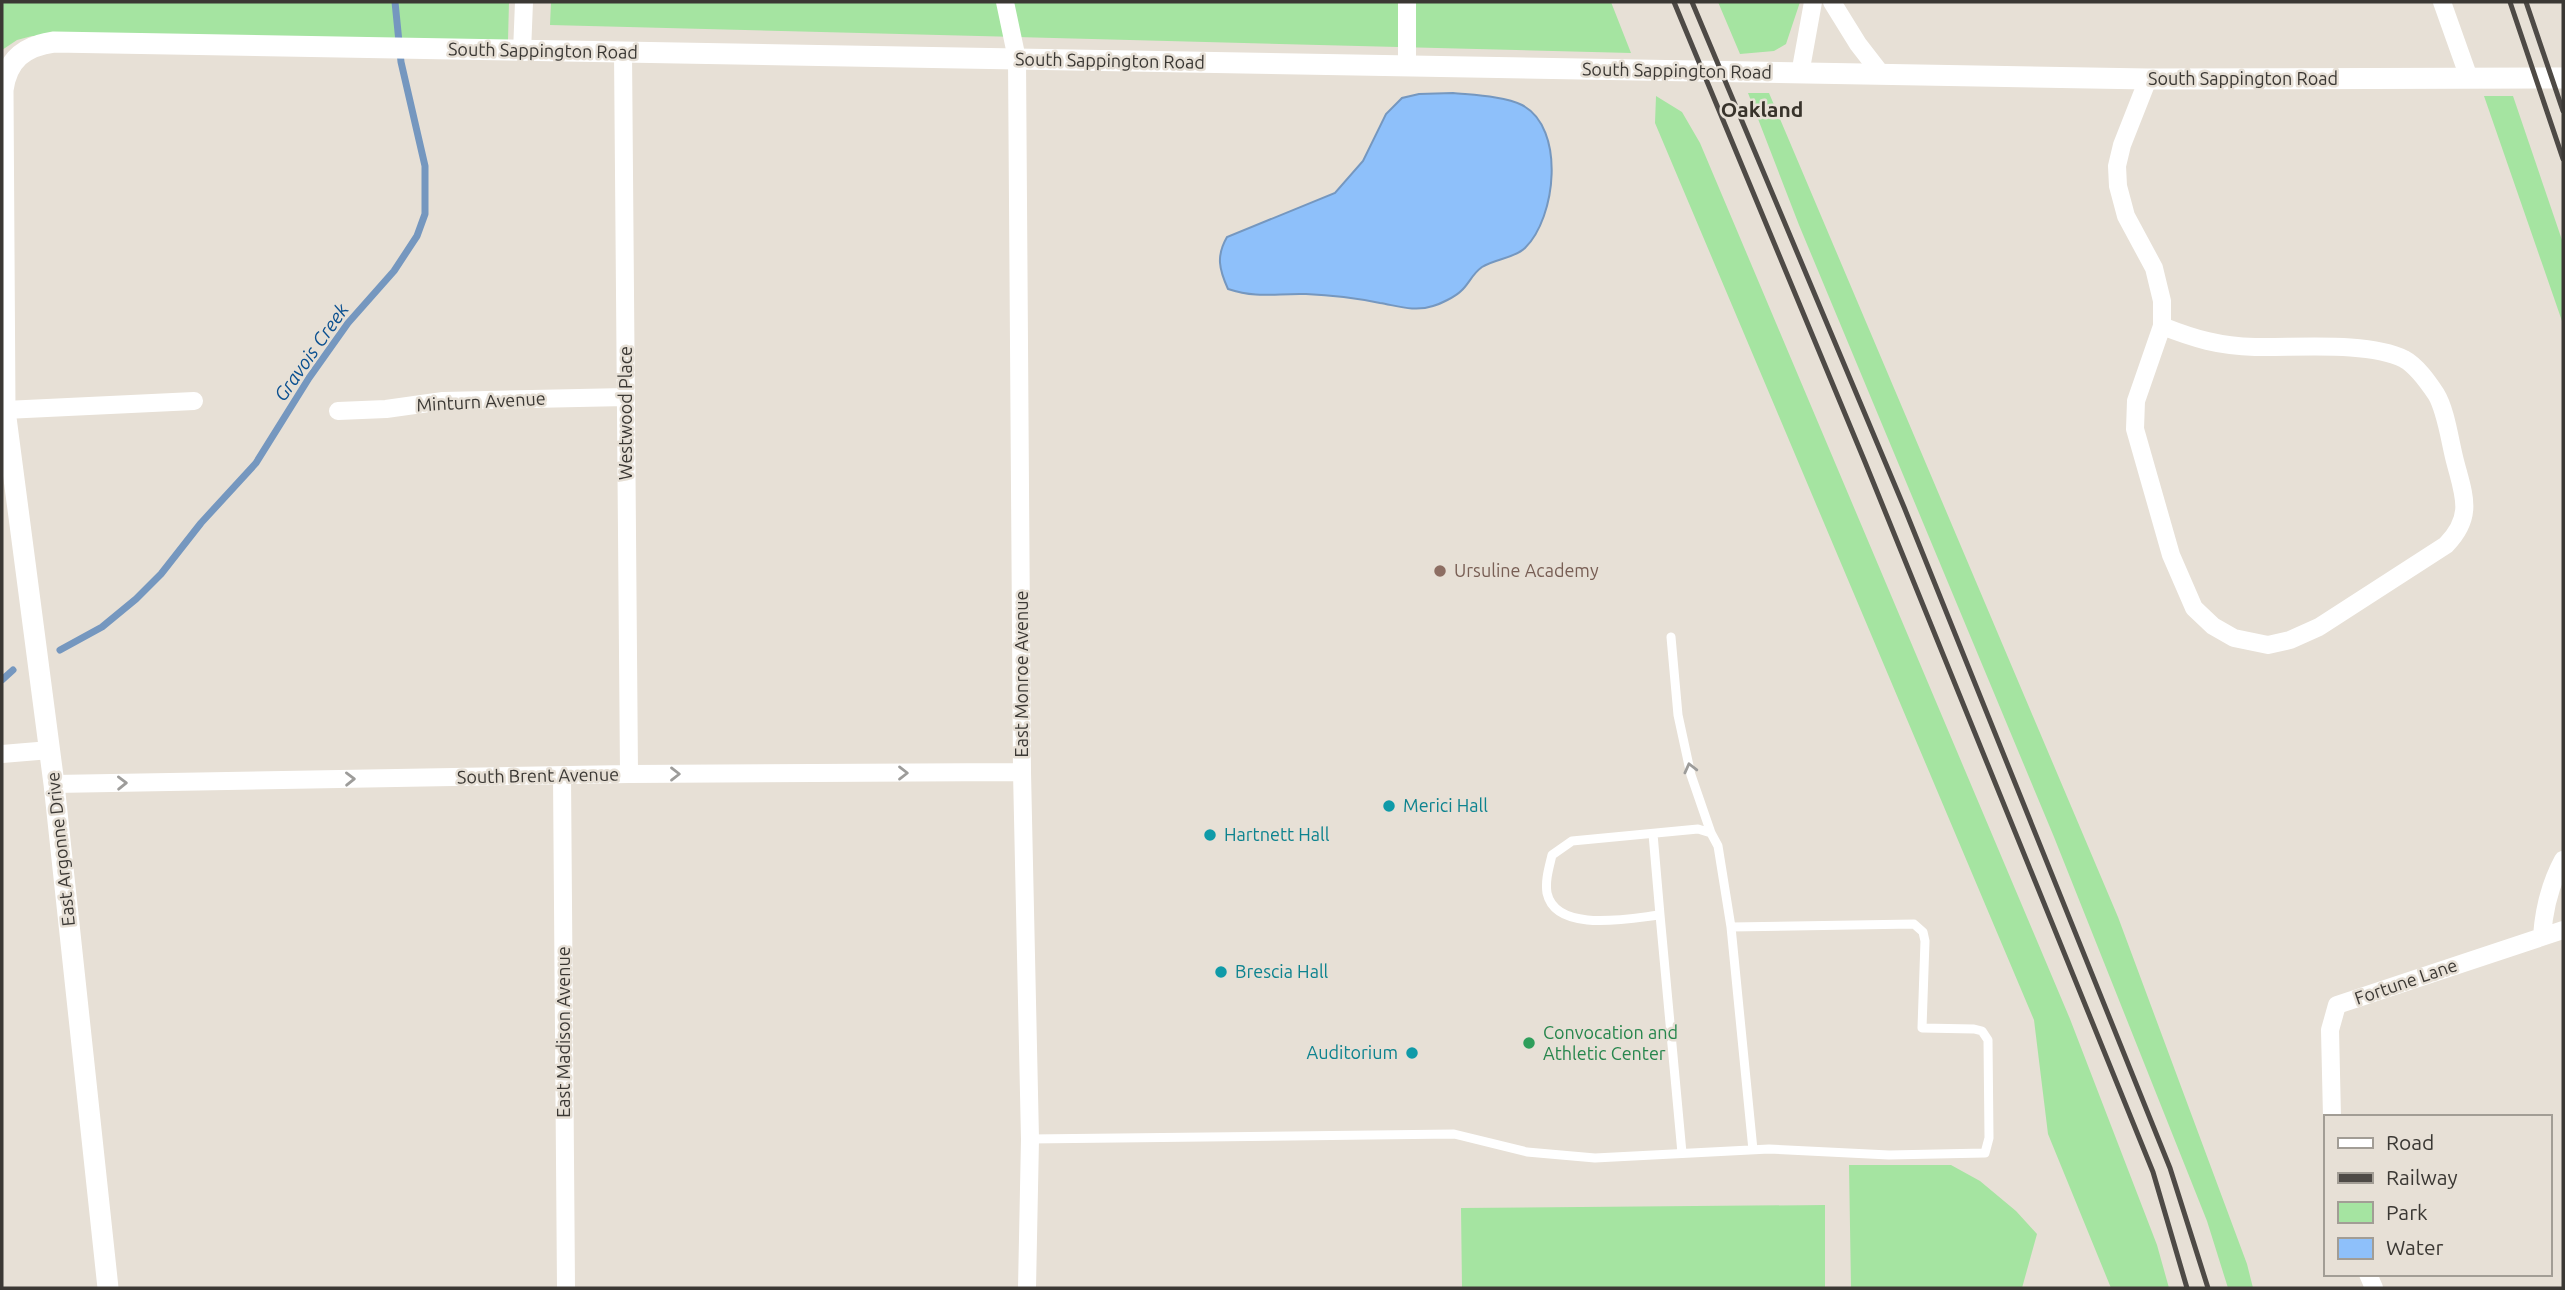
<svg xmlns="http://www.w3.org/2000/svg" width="2565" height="1290" viewBox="0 0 2565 1290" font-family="Ubuntu,sans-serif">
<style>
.green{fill:#a5e4a1}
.water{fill:#8ec0fa;stroke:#7597bf;stroke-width:2}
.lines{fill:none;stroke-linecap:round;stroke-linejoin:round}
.stream{stroke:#7597bf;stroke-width:7}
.service{stroke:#fff;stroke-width:9}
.minor{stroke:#fff;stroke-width:18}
.tertiary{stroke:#fff;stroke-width:21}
.rail{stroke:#4e4a46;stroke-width:5}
.oneway{stroke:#9d9c9a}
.education-dot{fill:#8d6e63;stroke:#e7e0d6;stroke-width:2.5}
.culture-dot{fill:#0f9aa8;stroke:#e7e0d6;stroke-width:2.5}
.leisure-dot{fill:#2e9e5b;stroke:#e7e0d6;stroke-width:2.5}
.labels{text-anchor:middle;stroke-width:5;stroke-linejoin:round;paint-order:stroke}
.street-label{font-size:18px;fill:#3b3834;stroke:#e7e0d6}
.education-label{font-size:18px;fill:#785e54;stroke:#e7e0d6;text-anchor:start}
.culture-label{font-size:18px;fill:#0d838f;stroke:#e7e0d6;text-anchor:start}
.leisure-label{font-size:18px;fill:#27864d;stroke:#e7e0d6;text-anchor:start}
.water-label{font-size:19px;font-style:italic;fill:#0b5090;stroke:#e7e0d6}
.quarter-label{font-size:21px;font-weight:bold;fill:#38332b;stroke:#e7e0d6}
</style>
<rect width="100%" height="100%" fill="#e7e0d6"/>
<path class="green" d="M2,2h507l-1,38h-238l-238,-4 -15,4 -15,10z
M551,2h1060l20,51 -1081,-28z
M1718,2h82l-14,42 -12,7 -34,3z
M1748,93h21l349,824 129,347 6,24h-25l-21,-67 -153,-384 -255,-612z
M1656,96l26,16 18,31 370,876 87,226 12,43h-58l-63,-154 -14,-114 -379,-897z
M2484,96h29l50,147v81z
M1849,1165h102l29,16 36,30 21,23 -15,54h-171z
M1825,1205v83h-363l-1,-80z"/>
<path class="water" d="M1453,93c19,2 52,3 69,12 44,23 34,113 3,143 -10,10 -30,11 -43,19 -10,7 -13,17 -21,24 -6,6 -21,13 -28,15 -18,6 -35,0 -53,-3 -24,-5 -49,-8 -74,-9 -31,-1 -47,5 -78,-5 -9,-20 -12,-33 -1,-52l108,-44 28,-32 23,-47 16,-16 17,-4z"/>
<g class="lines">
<path class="stream" d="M60,650l42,-23 34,-28 25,-25 40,-51 55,-60 53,-85 39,-55 46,-52 23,-35 8,-22v-48l-24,-104 -6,-60
M2,680l11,-10"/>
<path class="service" d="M1671,637l7,78 13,60 20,58
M1653,834l7,81
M1731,927l22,223
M1030,1139l424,-5 73,18 68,6 174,-9 120,6 96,-2 4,-15 -1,-98 -6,-9 -8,-2 -52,-1 3,-87 -2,-9 -9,-8 -183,3 -13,-81 -7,-13 -13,-4 -126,12 -20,14c-3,13 -7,25 -5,38 9,41 84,25 113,22l22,238"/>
<path class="minor" d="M1005,2l12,57 5,713 8,367 -3,149
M1832,2l26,42 24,31
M2442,2l27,76
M522,52l2,-50
M623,52l6,722
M1407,66v-64
M1800,74l13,-72
M2148,79l-26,66 -5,21 1,20 8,30 28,52 8,33v25l-26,75 -1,28 36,126 23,53 19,18 21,12 34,7 22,-5 29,-13 127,-82c28,-29 18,-49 9,-84 -5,-19 -9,-51 -19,-67 -8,-12 -19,-28 -32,-35 -36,-18 -108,-11 -149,-12 -36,-1 -60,-8 -93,-21
M5,410l189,-9
M338,411l48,-2 57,-8 183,-4
M2,754l48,-4
M562,776l4,512
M54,784l575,-10 393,-2
M2542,936c2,-27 8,-52 21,-76
M2332,1117l-2,-87 7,-25 226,-75
M2368,1274l6,14"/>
<path class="tertiary" d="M108,1288l-54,-504 -49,-374 -2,-320c4,-30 21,-44 51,-48l2094,37 415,-1"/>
<path class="rail" d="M1674,2l191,460 288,710 34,116
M1692,2l212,505 266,661 38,120
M2510,2l53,157
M2526,2l37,109"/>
</g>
<defs><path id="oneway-chevron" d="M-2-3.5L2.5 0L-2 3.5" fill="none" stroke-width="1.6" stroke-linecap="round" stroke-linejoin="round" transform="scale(1.75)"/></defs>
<g class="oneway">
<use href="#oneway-chevron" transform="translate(1690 768) rotate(-104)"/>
<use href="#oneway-chevron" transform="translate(903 773)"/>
<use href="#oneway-chevron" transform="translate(675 774)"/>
<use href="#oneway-chevron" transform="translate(350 779) rotate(-1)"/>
<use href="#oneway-chevron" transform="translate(122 783) rotate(-1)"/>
</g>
<circle class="education-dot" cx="1440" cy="571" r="7"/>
<g class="culture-dot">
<circle cx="1389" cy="806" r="7"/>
<circle cx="1210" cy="835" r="7"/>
<circle cx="1221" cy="972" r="7"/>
<circle cx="1412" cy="1053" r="7"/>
</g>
<circle class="leisure-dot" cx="1529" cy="1043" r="7"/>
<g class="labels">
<g class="street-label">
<text transform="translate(543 51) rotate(1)" y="6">South Sappington Road</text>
<text transform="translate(1110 61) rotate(1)" y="6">South Sappington Road</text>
<text transform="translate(1677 71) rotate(1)" y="6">South Sappington Road</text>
<text x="2243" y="85">South Sappington Road</text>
<text transform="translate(481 402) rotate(-3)" y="6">Minturn Avenue</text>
<text transform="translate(626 413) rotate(-90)" y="6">Westwood Place</text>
<text transform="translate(1022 674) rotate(-90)" y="6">East Monroe Avenue</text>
<text transform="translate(538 776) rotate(-1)" y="6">South Brent Avenue</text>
<text transform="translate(61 849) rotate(-96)" y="6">East Argonne Drive</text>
<text transform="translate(2406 982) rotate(-19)" y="6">Fortune Lane</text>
<text transform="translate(564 1032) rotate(-90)" y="6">East Madison Avenue</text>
</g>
<g class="education-label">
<text x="1454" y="577">Ursuline Academy</text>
</g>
<g class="culture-label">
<text x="1403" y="812">Merici Hall</text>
<text x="1224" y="841">Hartnett Hall</text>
<text x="1235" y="978">Brescia Hall</text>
<text x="1398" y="1059" text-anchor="end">Auditorium</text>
</g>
<g class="leisure-label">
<text x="1543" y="1039">Convocation and<tspan x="1543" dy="21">Athletic Center</tspan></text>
</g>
<g class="water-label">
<text transform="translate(311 352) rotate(-55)" y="7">Gravois Creek</text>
</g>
<g class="quarter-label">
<text x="1762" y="117">Oakland</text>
</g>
</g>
<rect width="2565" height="1290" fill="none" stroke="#3b3834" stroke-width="7"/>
<rect x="2324" y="1115" width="228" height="161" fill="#e7e0d6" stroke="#a29d95" stroke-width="2"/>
<rect x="2338" y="1138" width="35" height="10" fill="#ffffff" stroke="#a29d95" stroke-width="2"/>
<text x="2386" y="1150" font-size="21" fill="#3b3834">Road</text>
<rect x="2338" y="1173" width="35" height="10" fill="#4e4a46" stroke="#a29d95" stroke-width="2"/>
<text x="2386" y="1185" font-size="21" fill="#3b3834">Railway</text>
<rect x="2338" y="1202" width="35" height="21" fill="#a5e4a1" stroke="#a29d95" stroke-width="2"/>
<text x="2386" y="1220" font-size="21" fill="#3b3834">Park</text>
<rect x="2338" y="1238" width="35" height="21" fill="#8ec0fa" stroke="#a29d95" stroke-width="2"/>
<text x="2386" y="1255" font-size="21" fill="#3b3834">Water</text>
</svg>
